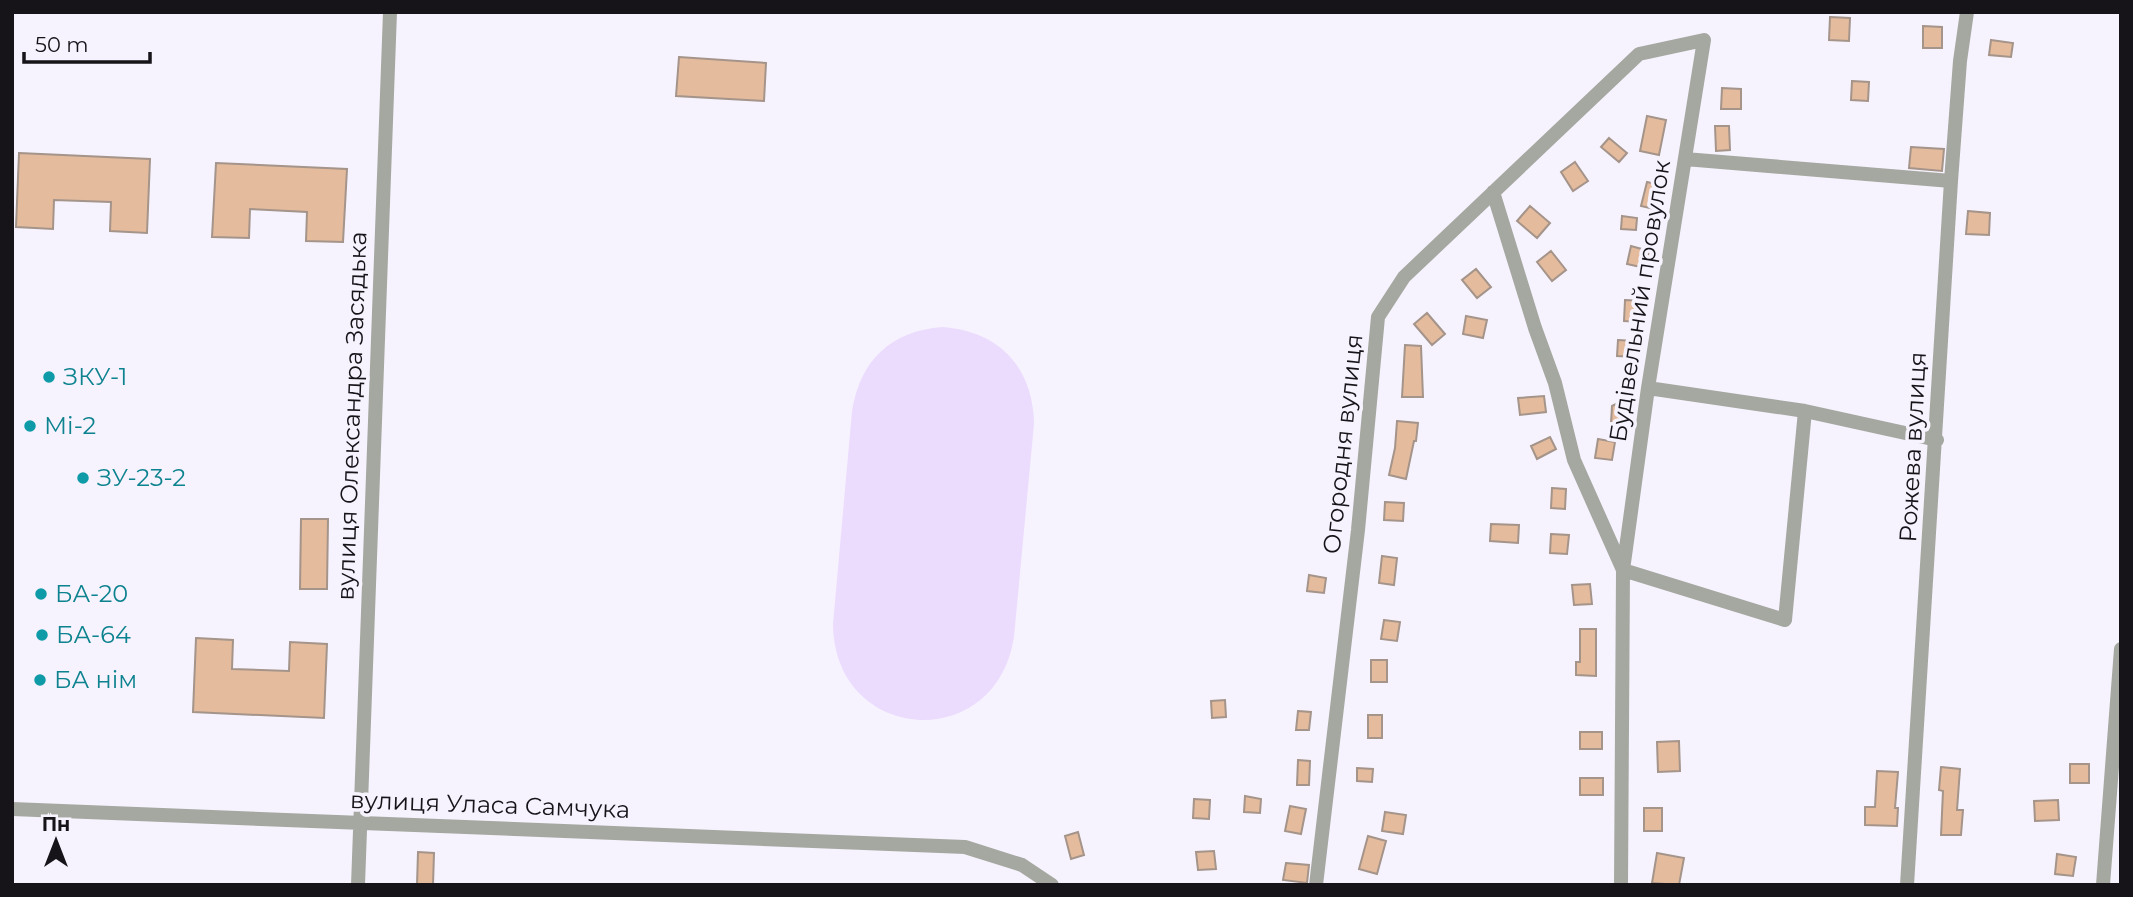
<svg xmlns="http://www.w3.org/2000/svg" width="2133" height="897" viewBox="0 0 2133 897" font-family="Montserrat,sans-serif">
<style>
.green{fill:#ebdcfe}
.building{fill:#e4bb9d;stroke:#a4948a;stroke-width:2}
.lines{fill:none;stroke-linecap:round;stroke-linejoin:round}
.street{stroke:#a5a8a1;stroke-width:14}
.culture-dot{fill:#0f9aa8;stroke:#f7f3fe;stroke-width:2.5}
.labels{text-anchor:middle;stroke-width:7;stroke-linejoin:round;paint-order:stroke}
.street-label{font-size:24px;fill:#161319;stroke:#f7f3fe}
.culture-label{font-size:24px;fill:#0d838f;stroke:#f7f3fe;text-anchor:start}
</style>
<rect width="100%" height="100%" fill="#f7f3fe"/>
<path class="green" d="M942,327c57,4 91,40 92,97l-20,213c-18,118 -180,107 -181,-13l19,-213c8,-51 39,-80 90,-84z"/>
<path class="building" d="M1830,17l20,1 -1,23 -20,-1z
M1923,26l19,1v21h-19z
M1991,40l22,3 -2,14 -22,-2z
M679,57l87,6 -2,38 -88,-5z
M1852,81l17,1 -1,19 -17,-1z
M1722,88l19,1v20h-20z
M1647,116l19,4 -7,35 -19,-4z
M1715,126h14l1,24 -14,1z
M1609,138l18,15 -8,9 -18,-15z
M1911,147l33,2 -2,22 -33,-3z
M19,153l131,6 -3,74 -37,-2 1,-29 -57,-2 -1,29 -37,-2z
M1575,162l13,19 -15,10 -12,-19z
M216,163l131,6 -4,73 -37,-1 1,-29 -57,-3 -1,29 -37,-1z
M1647,182l18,4 -6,24 -18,-4z
M1530,206l20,17 -13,15 -20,-17z
M1968,211l22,2 -1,22 -23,-1z
M1622,216l15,2 -1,12 -15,-1z
M1631,246l18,5 -4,17 -18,-4z
M1551,251l15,19 -14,11 -15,-19z
M1476,269l15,18 -14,11 -15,-18z
M1625,300l18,1 -1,21 -18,-1z
M1427,313l18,21 -13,11 -18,-21z
M1466,316l21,4 -4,18 -20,-4z
M1618,340l16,1 -1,16 -16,-1z
M1405,345l16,1 2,51h-21z
M1544,396l2,16 -26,3 -2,-17z
M1628,398l-2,26 -15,-1 1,-17z
M1397,421l21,2 -2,18h-2l-8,38 -17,-4 6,-27z
M1550,437l6,12 -19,10 -6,-13z
M1598,439l17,3 -3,18 -17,-2z
M1552,488l14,1 -1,20 -14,-1z
M1385,502l19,1 -1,18 -19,-1z
M301,519h27l-1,70h-27z
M1491,524l28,1 -1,18 -28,-2z
M1551,534l18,1 -2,19 -17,-1z
M1382,556l15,2 -3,27 -15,-2z
M1309,575l17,3 -2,15 -17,-2z
M1590,584l2,20 -18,1 -2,-20z
M1384,620l16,2 -3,19 -16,-2z
M1580,629h16v47l-20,-1v-13h4z
M196,638l37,2 -1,29 57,2 1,-29 37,2 -3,74 -131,-6z
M1371,660h16v22h-16z
M1225,700l1,17 -14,1 -1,-17z
M1298,711l13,1 -2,18h-13z
M1368,715h14v23h-14z
M1580,732h22v17h-22z
M1679,741l1,30 -22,1 -1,-30z
M1298,760l12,1 -1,24h-12z
M2070,764h19v19h-19z
M1941,767l19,2 -3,41h6l-2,25h-20l2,-44 -4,-1z
M1357,768l16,1 -1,13 -15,-1z
M1877,771l21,1 -3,36h3l-1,18 -32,-1v-18h10z
M1580,778h23v17h-23z
M1245,796l16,3 -1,14 -16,-1z
M1194,799l16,1 -1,19 -16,-1z
M2058,800l1,20 -24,1 -1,-20z
M1290,806l16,3 -5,25 -16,-3z
M1644,808h18v23h-18z
M1385,812l21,3 -3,19 -21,-3z
M1078,832l6,23 -13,4 -6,-23z
M1368,836l18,5 -9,33 -18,-5z
M1214,851l2,18 -18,1 -2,-18z
M418,852l16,1 -1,32h-16z
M1657,853l27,5 -5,27 -27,-2z
M2057,854l19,3 -3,19 -18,-2z
M1286,863l23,2 -2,18 -24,-3z"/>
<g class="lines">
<path class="street" d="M1685,159l266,22
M1493,192l42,136 20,55 19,77 49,110 162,50 20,-209
M1648,388l157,23 132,29
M12,809l953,38 57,18 30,20
M358,885l32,-873
M1316,885l42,-355 20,-213 26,-40 235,-223 65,-14 -56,348 -25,182 -2,315
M1907,885l44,-704 9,-120 7,-49
M2103,885l18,-236"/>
</g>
<g class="culture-dot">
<circle cx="49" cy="377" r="7"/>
<circle cx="30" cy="426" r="7"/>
<circle cx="83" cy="478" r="7"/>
<circle cx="41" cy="594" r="7"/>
<circle cx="42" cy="635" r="7"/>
<circle cx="40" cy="680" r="7"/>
</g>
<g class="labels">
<g class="street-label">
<text transform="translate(1640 301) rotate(-81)" y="8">Будівельний провулок</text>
<text transform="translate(352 416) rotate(-88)" y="8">вулиця Олександра Засядька</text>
<text transform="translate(1343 444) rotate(-84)" y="8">Огородня вулиця</text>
<text transform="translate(1913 447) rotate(-87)" y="8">Рожева вулиця</text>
<text transform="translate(490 805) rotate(2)" y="8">вулиця Уласа Самчука</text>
</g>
<g class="culture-label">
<text x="63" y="385">ЗКУ-1</text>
<text x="44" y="434">Мі-2</text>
<text x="97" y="486">ЗУ-23-2</text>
<text x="55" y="602">БА-20</text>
<text x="56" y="643">БА-64</text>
<text x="54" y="688">БА нім</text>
</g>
</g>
<rect width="2133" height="897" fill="none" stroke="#161319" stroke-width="28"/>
<g transform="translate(56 841)" stroke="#f7f3fe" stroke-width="5" paint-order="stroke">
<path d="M0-5L12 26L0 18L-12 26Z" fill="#161319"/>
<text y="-10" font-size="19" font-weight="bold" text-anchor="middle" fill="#161319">Пн</text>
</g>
<path d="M24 52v10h126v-10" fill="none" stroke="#161319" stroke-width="3.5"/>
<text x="35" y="52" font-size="21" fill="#161319" stroke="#f7f3fe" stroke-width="5" paint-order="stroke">50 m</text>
</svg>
